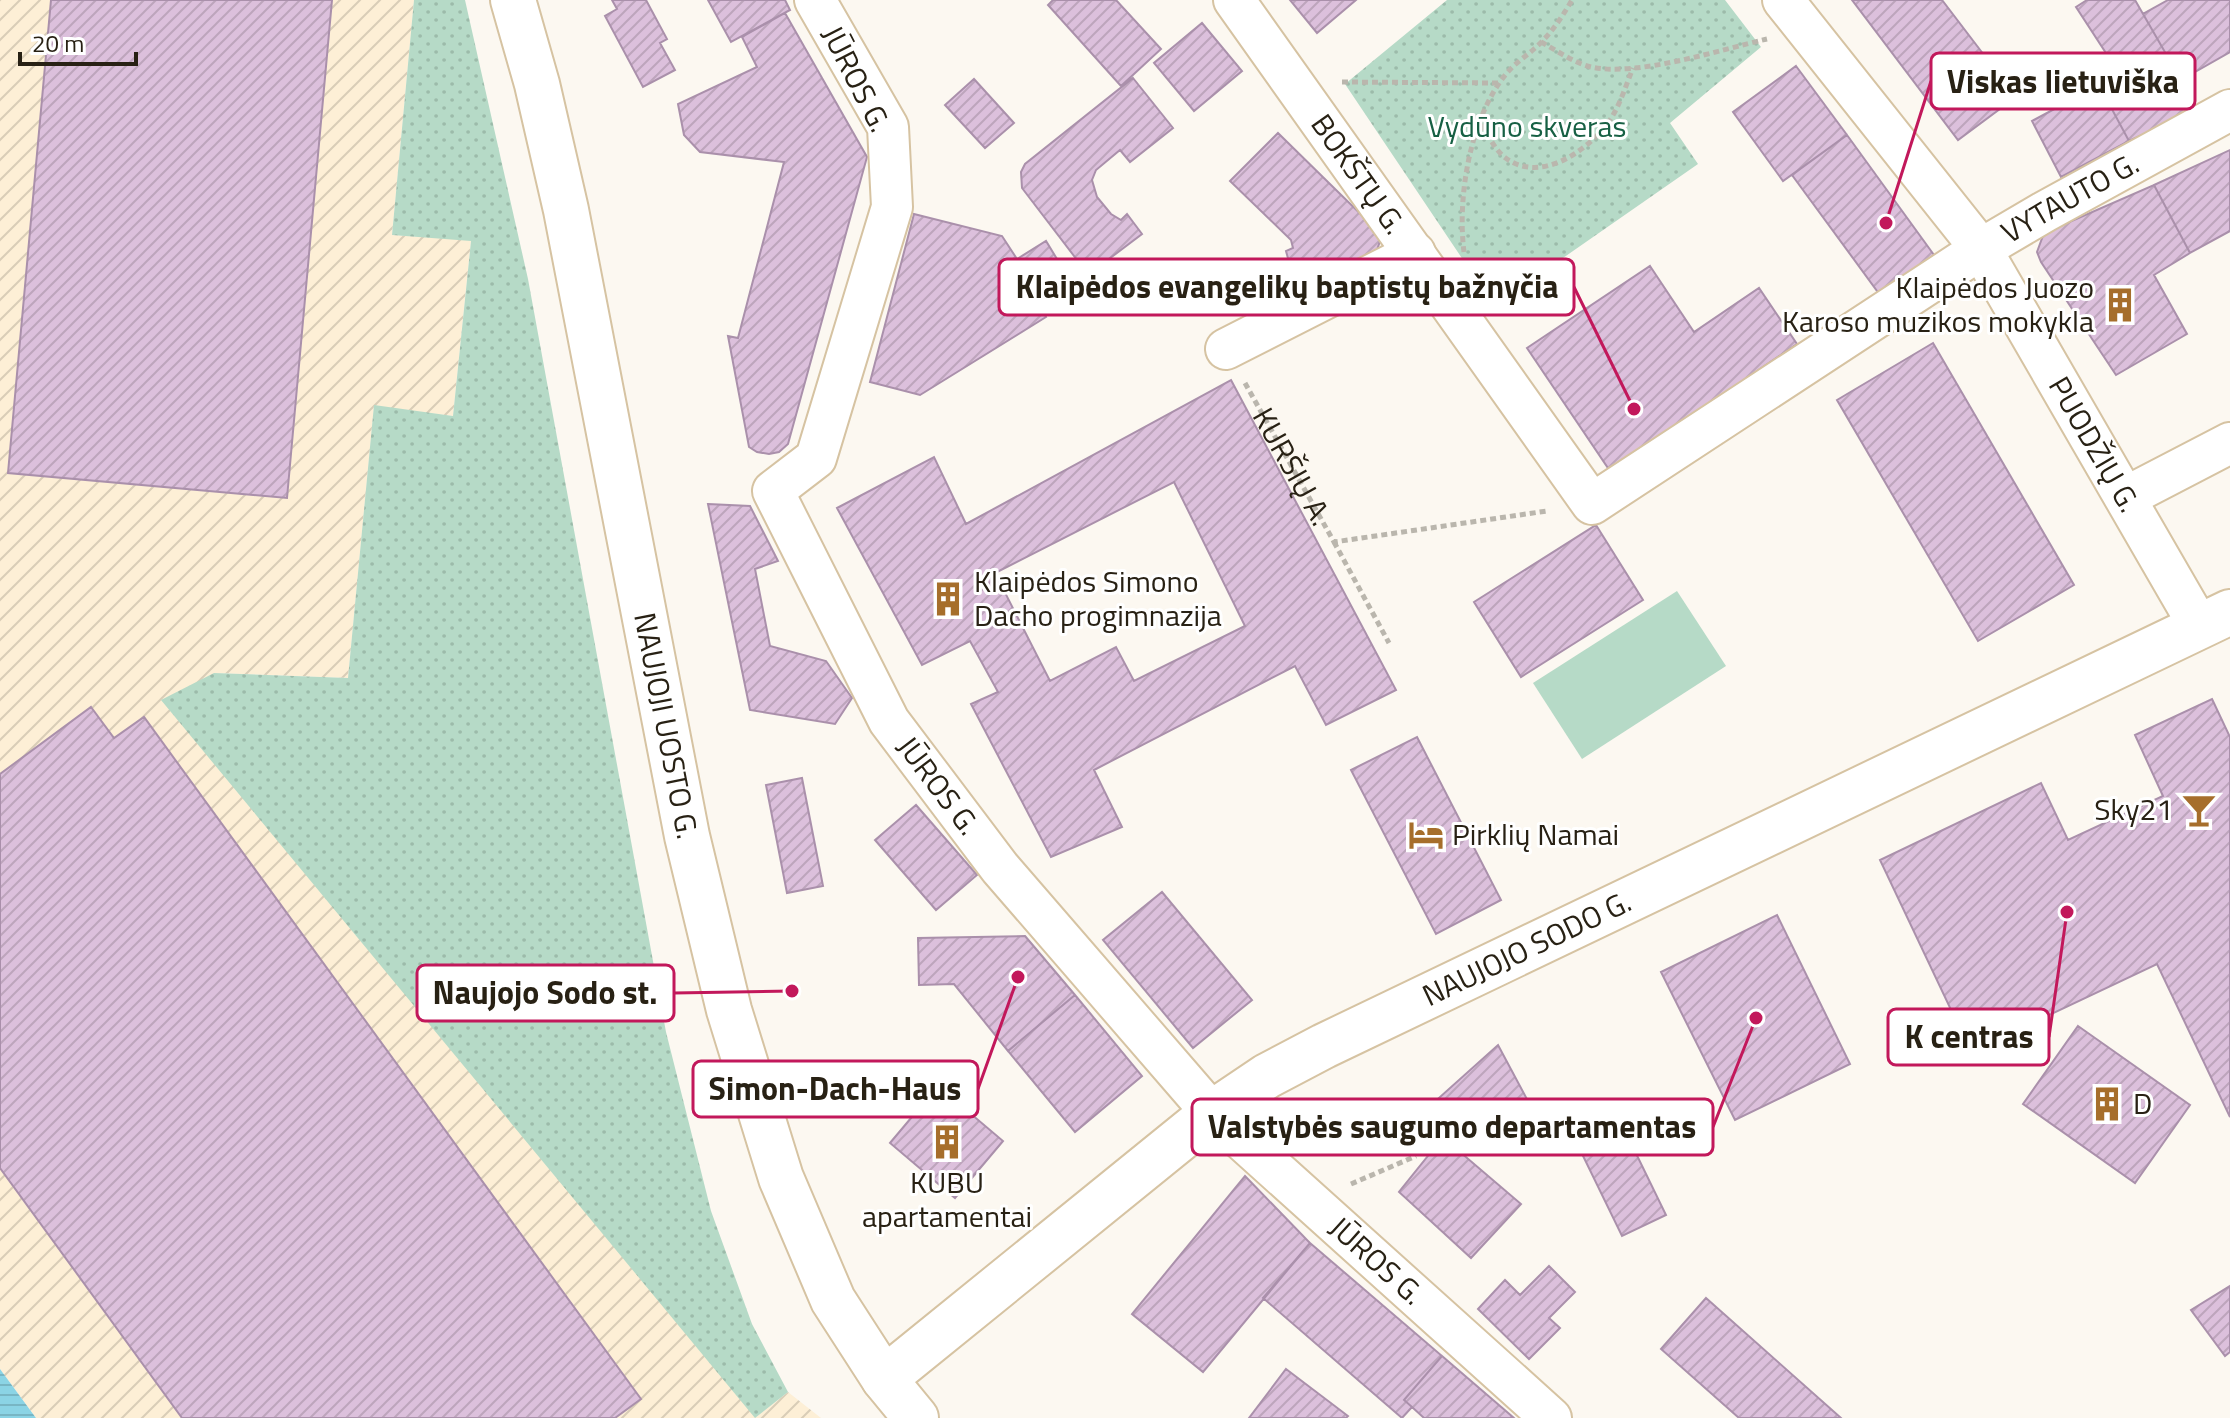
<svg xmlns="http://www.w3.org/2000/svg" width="2230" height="1418" viewBox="0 0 2230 1418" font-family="'Titillium Web',sans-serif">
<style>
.industrial{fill:url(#industrial-furrows)}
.green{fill:url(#green-dots)}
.pitch{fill:#b6dac7}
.water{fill:url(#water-rules)}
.building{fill:url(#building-hatch);stroke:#aa90ab;stroke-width:2;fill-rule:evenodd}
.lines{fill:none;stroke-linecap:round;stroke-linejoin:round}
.street-casing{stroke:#d6c3a2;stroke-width:44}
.secondary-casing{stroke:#d6c3a2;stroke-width:48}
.primary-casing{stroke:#d6c3a2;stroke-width:48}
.path{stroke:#bab6ad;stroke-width:5;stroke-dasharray:6 4;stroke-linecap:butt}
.street{stroke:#fff;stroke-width:40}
.secondary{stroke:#fff;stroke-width:44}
.primary{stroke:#fff;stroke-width:44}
.labels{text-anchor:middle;stroke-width:6;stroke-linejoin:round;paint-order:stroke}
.street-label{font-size:30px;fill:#282114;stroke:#fff}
.park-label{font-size:30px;fill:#176044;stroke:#fff}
.poi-label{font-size:30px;fill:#282114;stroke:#fff;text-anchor:start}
.leader{fill:none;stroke:#c2185b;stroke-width:3}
.callout-dot{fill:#c2185b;stroke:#fff;stroke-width:3}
.callout{fill:#fff;stroke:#c2185b;stroke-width:3}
.callout-label{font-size:32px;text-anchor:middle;font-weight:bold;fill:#282114}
</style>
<defs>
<pattern id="industrial-furrows" width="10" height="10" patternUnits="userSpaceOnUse" patternTransform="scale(2)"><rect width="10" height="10" fill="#fdefd6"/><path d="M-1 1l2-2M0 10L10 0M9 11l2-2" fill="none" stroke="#d9cdb7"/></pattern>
<pattern id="green-dots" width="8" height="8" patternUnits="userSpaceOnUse" patternTransform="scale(2)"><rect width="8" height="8" fill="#b6dac7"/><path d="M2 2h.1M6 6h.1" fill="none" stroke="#9cbbaa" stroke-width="1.8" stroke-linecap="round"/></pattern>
<pattern id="water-rules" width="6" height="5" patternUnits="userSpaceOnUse" patternTransform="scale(2)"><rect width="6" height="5" fill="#8bd4e5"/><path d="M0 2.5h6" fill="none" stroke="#78b6c4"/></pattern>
<pattern id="building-hatch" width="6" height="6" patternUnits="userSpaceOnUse" patternTransform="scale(2)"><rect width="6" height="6" fill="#dcc0dc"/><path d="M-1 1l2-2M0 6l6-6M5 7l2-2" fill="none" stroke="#bda5bc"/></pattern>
</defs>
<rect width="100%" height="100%" fill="#fcf8f1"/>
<path class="industrial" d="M0,0h414l-22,235 79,5 -18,176 -79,-10 -26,272 -134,-5 542,744 32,-25 33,26h-785l-36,-49z"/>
<path class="green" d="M414,0h51l63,279 138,753 45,179 41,113 36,68 -33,26 -594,-718 53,-27 134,5 26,-273 79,11 18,-175 -79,-6z
M1447,0h278l36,47 -91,76 28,41 -204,142 -149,-222z"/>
<path class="pitch" d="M1677,591l49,75 -144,93 -49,-76z"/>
<path class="water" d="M0,1369l36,49h-36z"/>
<path class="building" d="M51,0h281l-45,498 -279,-25z
M612,0h34l21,39 -7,4 15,27 -32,17 -38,-71 12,-7z
M708,0h77l5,10 -59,32z
M1053,0h63l45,49 -40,37 -73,-81z
M1290,0h66l-39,33z
M1852,0h90l74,97 -58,43z
M2087,0h48l46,80 13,31 -65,30 -21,-39 22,-12 -54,-83z
M2168,0h62v52l-49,28 -38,-66z
M785,13l82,144 -79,287 -9,8 -10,2 -12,-2 -8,-5 -21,-111 10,2 46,-176 -84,-10 -16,-17 -6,-31 79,-37 -15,-30z
M1202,23l40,48 -48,40 -40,-48z
M1796,66l51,69 -64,46 -50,-69z
M1133,78l40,50 -43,34 -10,-12 -24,20 -4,10 5,17 14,17 10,6 6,-6 15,20 -37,28 9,11 -17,13 -75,-98 -1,-16 4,-8z
M974,79l40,44 -29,25 -40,-43z
M2099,85l30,56 -68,36 -29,-56z
M1278,133l104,102 -12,36 -86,29 -11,-33 16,-5 -3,-11 7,-3 -2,-8 -61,-59z
M1847,135l87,120 -54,40 -88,-120z
M2230,150v81l-40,22 -36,-68z
M2154,185l36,68 -36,22 33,59 -71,41 -75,-113 -4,-10 7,-19z
M914,214l88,22 15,23 29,-18 22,36 -34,21 12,19 -126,78 -50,-13z
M1650,266l44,66 65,-44 38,56 -187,127 -83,-123z
M1933,343l141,242 -96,56 -141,-241z
M1231,380l165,310 -70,35 -31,-59 -201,104 28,57 -71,30 -80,-153 27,-12 -28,-51 -48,24 -85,-157 97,-51 32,67zM1174,482l71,144 -111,55 -18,-34 -66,34 -55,-108z
M708,504l42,2 28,55 -23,8 15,77 56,15 26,37 -17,26 -85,-14z
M1596,525l47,75 -122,77 -47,-75z
M2212,699l18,38v380l-73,-153 -186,88 -91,-192 161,-77 27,57 95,-44 -28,-61z
M91,707l23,31 30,-21 497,682 -26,19h-433l-182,-250v-394z
M1417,737l84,163 -65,34 -85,-164z
M802,778l21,108 -36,7 -21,-108z
M916,805l61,70 -41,35 -61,-70z
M1162,892l90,108 -59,48 -90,-108z
M1777,915l73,149 -115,56 -74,-148z
M1025,936l50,59 -67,56 -54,-67 -35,1 -1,-47z
M1075,995l67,81 -67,56 -67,-81z
M2078,1026l112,79 -55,78 -112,-79z
M1498,1045l31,58 -42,37 -9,-5 -18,17 61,52 -50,54 -72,-66 32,-40 -10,-38z
M938,1086l65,55 -48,57 -65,-55z
M1610,1100l56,115 -44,21 -56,-115z
M1245,1176l65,67 -107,129 -71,-58z
M1310,1243l132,113 -38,44 8,7 -10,11 -139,-120z
M1549,1266l26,26 -26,26 11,10 -31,31 -51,-50 27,-29 15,15z
M2230,1286v66l-5,4 -34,-46z
M1706,1298l135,120h-102l-78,-69z
M1442,1356l72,62h-90l-12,-11 -8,-7z
M1286,1369l62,47 -2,2h-97z"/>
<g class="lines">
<g class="street-casing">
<g id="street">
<path id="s2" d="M815,0l73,127 4,80 -76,251 -43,33 116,230 111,147 212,245 339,305"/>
<path id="s3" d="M1234,0l358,504 389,-255 63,-37 186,-102"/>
<path id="s4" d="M1783,0l198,249 218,377"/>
<path d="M1226,349l189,-96"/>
<path d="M2126,497l104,-54"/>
</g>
</g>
<g class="secondary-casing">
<g id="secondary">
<path id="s5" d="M884,1379l328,-266 55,-37 57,-30 906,-434"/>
</g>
</g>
<g class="primary-casing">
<g id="primary">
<path id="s6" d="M513,0l24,84 29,126 121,626 42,174 52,168 52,122 51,79 32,39"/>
</g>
</g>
<g class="path">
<path d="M1541,42c15,8 33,21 50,25 46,10 128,-17 176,-28"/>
<path d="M1342,82l158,1"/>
<path d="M1481,125c7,9 13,23 22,31 36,30 85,-5 107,-36 10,-15 16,-35 23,-52"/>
<path d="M1464,252c-7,-55 6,-134 42,-178 8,-10 19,-17 28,-25 16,-14 27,-30 38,-49"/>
<path id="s1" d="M1245,383l89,159 213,-31"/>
<path d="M1334,542l55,101"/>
<path d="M1351,1184l65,-28"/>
</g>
<use href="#street" class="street"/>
<use href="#secondary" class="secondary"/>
<use href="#primary" class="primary"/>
</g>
<defs>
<g id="building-bare" transform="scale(2.76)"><path d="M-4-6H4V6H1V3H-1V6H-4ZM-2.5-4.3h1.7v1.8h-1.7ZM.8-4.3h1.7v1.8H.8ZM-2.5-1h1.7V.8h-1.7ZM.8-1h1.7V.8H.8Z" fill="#a66e2b" stroke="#fff" stroke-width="2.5" paint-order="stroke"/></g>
<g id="bar-bare" transform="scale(2.76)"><path d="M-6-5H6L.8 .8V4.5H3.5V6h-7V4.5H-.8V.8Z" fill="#a66e2b" stroke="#fff" stroke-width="2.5" paint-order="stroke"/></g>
<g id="hotel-bare" transform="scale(2.76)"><path d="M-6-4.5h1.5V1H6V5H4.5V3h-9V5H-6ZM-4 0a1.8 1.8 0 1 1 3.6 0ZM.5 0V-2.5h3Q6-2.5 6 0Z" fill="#a66e2b" stroke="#fff" stroke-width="2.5" paint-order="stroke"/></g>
</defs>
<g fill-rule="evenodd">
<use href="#building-bare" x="2120" y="305"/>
<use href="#building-bare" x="948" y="599"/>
<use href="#bar-bare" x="2199" y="810"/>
<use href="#hotel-bare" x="1426" y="835"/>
<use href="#building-bare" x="2107" y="1104"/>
<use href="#building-bare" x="947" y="1142"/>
</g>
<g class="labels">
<g class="street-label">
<text transform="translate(856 79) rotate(63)" y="10">JŪROS G.</text>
<text dy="10" stroke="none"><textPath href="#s3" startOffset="214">BOKŠTŲ G.</textPath></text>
<text dy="10" stroke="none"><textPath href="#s3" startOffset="1186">VYTAUTO G.</textPath></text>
<text dy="10" stroke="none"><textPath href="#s4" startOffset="544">PUODŽIŲ G.</textPath></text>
<text dy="10" stroke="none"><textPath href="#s1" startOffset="96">KURŠIŲ A.</textPath></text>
<text dy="10" stroke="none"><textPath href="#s6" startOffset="742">NAUJOJI UOSTO G.</textPath></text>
<text dy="10" stroke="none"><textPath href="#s2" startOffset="882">JŪROS G.</textPath></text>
<text dy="10" stroke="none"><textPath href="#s5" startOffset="778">NAUJOJO SODO G.</textPath></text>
<text dy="10" stroke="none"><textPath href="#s2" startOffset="1530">JŪROS G.</textPath></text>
</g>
<g class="park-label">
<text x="1527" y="137">Vydūno skveras</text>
</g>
<g class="poi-label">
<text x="2094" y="298" text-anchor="end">Klaipėdos Juozo<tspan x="2094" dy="34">Karoso muzikos mokykla</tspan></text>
<text x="974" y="592">Klaipėdos Simono<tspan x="974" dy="34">Dacho progimnazija</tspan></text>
<text x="2173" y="820" text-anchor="end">Sky21</text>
<text x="1452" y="845">Pirklių Namai</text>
<text x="2133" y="1114">D</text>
<text x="947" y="1193" text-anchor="middle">KUBU<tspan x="947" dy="34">apartamentai</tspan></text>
</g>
</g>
<path class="leader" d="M1886 223L1931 81M1634 409L1574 287M792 991L674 993M2067 912L2049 1037M1018 977L978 1089M1756 1018L1713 1127"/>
<g class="callout-dot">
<circle cx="1886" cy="223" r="8"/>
<circle cx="1634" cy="409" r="8"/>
<circle cx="792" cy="991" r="8"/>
<circle cx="2067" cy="912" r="8"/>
<circle cx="1018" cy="977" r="8"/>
<circle cx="1756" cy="1018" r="8"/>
</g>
<g class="callout">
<rect x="1931" y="53" width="264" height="56" rx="8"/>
<rect x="999" y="259" width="575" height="56" rx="8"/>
<rect x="417" y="965" width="257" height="56" rx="8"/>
<rect x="1888" y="1009" width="161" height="56" rx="8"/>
<rect x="693" y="1061" width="285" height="56" rx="8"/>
<rect x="1192" y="1099" width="521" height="56" rx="8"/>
</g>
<g class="callout-label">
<text x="2063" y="93">Viskas lietuviška</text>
<text x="1287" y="298">Klaipėdos evangelikų baptistų bažnyčia</text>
<text x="545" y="1004">Naujojo Sodo st.</text>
<text x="1969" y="1048">K centras</text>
<text x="835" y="1100">Simon-Dach-Haus</text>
<text x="1452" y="1138">Valstybės saugumo departamentas</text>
</g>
<path d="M20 52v12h116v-12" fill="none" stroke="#282114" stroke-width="4"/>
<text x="32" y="52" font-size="24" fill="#282114" stroke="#ffffff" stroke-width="6" paint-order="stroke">20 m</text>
</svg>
